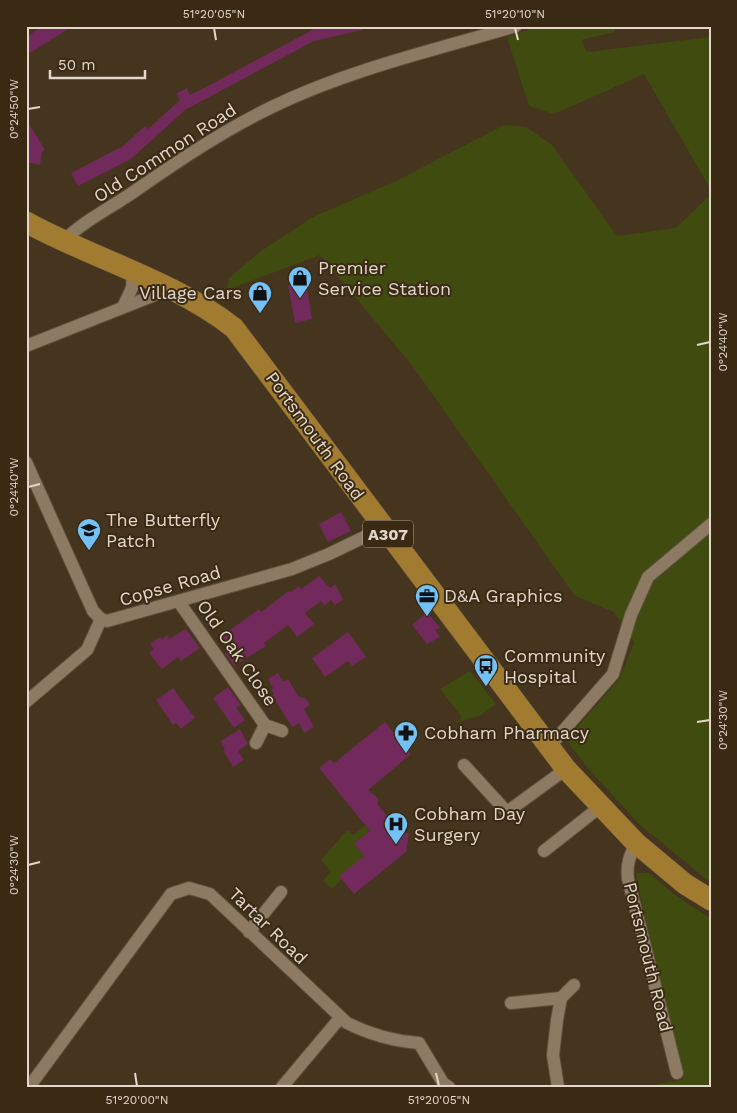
<svg xmlns="http://www.w3.org/2000/svg" width="737" height="1113" viewBox="0 0 737 1113" font-family="'Work Sans',sans-serif">
<style>
.green{fill:#404b10}
.building{fill:#712a5b}
.lines{fill:none;stroke-linecap:round;stroke-linejoin:round}
.minor-casing{stroke:#5e503d;stroke-width:14}
.primary-casing{stroke:#5e503d;stroke-width:22}
.minor{stroke:#8d7a62;stroke-width:12}
.primary{stroke:#a17c30;stroke-width:21}
.ticks{fill:none;stroke:#e2d7ca;stroke-width:2}
.labels{text-anchor:middle;stroke-width:4;stroke-linejoin:round;paint-order:stroke}
.shield{fill:#3a2a14;stroke:#b0a393;stroke-width:1}
.shield-label{font-size:16px;font-weight:bold;fill:#e2d7ca}
.street-label{font-size:18px;fill:#e2d7ca;stroke:#3a2a14}
.poi-label{font-size:18px;fill:#e2d7ca;stroke:#3a2a14;text-anchor:start}
.neatline{fill:none;stroke:#e2d7ca;stroke-width:2}
.ticks-label{font-size:12px;text-anchor:middle;fill:#e2d7ca}
</style>
<rect width="100%" height="100%" fill="#45341e"/>
<path class="green" d="M539,26h74l2,6 -34,8 6,12 124,-15v153l-67,-116 -90,40 -25,-8 -22,-69z
M504,125l22,2 26,18 65,91 59,-8 35,-34v689l-72,-59 -52,-57 -21,-27 54,-62 14,-36 -20,-30 -39,-16 -164,-232 -91,-109 -93,35 2,-12 32,-27 52,-34 83,-36z
M470,671l26,33 -15,11 -25,8 6,-6 -22,-28z
M365,825l5,6 -16,12 10,13 -32,33 -9,-8 8,-10 -10,-11 27,-31 5,6z
M636,873h13l26,22 36,24v168h-53v-3l25,-4 -28,-111z"/>
<path class="building" d="M43,26h30l-43,27 -4,-7v-9z
M311,26h51v4l-48,11 -129,69 -54,49 -53,27 -7,-13 52,-27 22,-20 3,3 32,-29 -4,-6 11,-6 3,7 18,-9 104,-56z
M26,119l19,31 -3,2 -2,13 -14,-3z
M299,283l1,7 7,-2 5,31 -17,4 -7,-38z
M341,512l10,19 -23,11 -9,-18z
M319,576l11,12 5,-4 8,16 -8,5 -4,-5 -7,6 -3,-5 -16,12 9,11 -17,13 -9,-12 -24,18 2,3 -32,20 -9,-13 3,-2 -9,-13 40,-29 2,3 28,-21 2,1 8,-6 2,3z
M427,612l13,16 -5,2 5,7 -13,7 -15,-19z
M186,629l14,19 -19,13 -3,-4 -16,12 -13,-16 5,-4 -4,-5 10,-7 2,2 5,-4 2,4z
M348,632l18,25 -14,9 -4,-5 -23,16 -13,-19z
M278,673l5,9 5,-3 10,17 8,3 4,6 -6,4 10,18 -10,6 -5,-10 -7,4 -20,-32 2,-1 -3,-4 2,-2 -5,-9z
M228,687l13,18 -5,3 9,12 -11,8 -21,-30z
M173,688l22,30 -14,11 -5,-6 -3,2 -17,-25z
M385,722l26,32 -43,36 10,8v7l23,28h8l-3,19 -52,42 -15,-18 25,-20 -10,-13 16,-12 -51,-63 11,-9 4,4z
M240,729l8,15 -10,7 6,9 -11,7 -10,-17 2,-1 -4,-8z"/>
<g class="lines">
<g class="minor-casing">
<path id="minor" d="M64,241c16,-18 48,-34 68,-48 46,-32 92,-63 142,-87 77,-37 161,-56 242,-80
M123,307l9,-19 1,-15
M26,346l144,-57
M26,462l67,149 8,8 6,2 185,-52 37,-15 54,-26
M179,602l86,123 17,6
M26,702l61,-52 14,-31
M256,743l9,-18
M549,747l64,-73 18,-59 17,-38 63,-53
M464,765l43,47 59,-43
M636,843c-6,12 -10,22 -8,36l49,194
M544,851l56,-44
M249,932l32,-40
M511,1003l50,-5
M29,1087l142,-193 18,-6 21,6 137,129c24,12 45,18 72,20l24,40 6,4
M282,1087l58,-69
M558,1087l-5,-32 4,-35 4,-22 13,-13"/>
</g>
<g class="primary-casing">
<path id="primary" d="M26,222c67,37 147,58 208,106l332,441 70,74 49,41 26,16"/>
</g>
<use href="#minor" class="minor"/>
<use href="#primary" class="primary"/>
</g>
<path class="ticks" d="M214,28l2,12M515,28l3,12M28,109l12,-2M697,345l13,-3M28,487l12,-3M697,722l13,-2M28,865l12,-3M135,1073l2,13M436,1073l3,13"/>
<defs>
<g id="shop-pin" transform="scale(1.25)"><path d="M0 17L-7.5 6A9.5 9.5 0 1 1 7.5 6Z" fill="#73c1f6" stroke="#3a2a14"/><path d="M-5-2.5h2.3a2.7 3.5 0 0 1 5.4 0H5L5.5 6h-11ZM-1.5-2.5h3a1.5 2.3 0 0 0-3 0Z" fill="#111"/></g>
<g id="school-pin" transform="scale(1.25)"><path d="M0 17L-7.5 6A9.5 9.5 0 1 1 7.5 6Z" fill="#73c1f6" stroke="#3a2a14"/><path d="M0-5L7-2L0 1L-7-2ZM-4 1L0 2.5L4 1V4Q0 6-4 4Z" fill="#111"/></g>
<g id="office-pin" transform="scale(1.25)"><path d="M0 17L-7.5 6A9.5 9.5 0 1 1 7.5 6Z" fill="#73c1f6" stroke="#3a2a14"/><path d="M-6-3h4V-5.5h4V-3h4V5H-6ZM-1-4.5V-3h2v-1.5ZM-6 0V1H6V0Z" fill="#111"/></g>
<g id="bus-pin" transform="scale(1.25)"><path d="M0 17L-7.5 6A9.5 9.5 0 1 1 7.5 6Z" fill="#73c1f6" stroke="#3a2a14"/><path d="M-5-6H5V4H4V6H2V4H-2V6H-4V4H-5ZM-3.5-4V0h7V-4ZM-3.5 1.2v1.5H-2V1.2ZM2 1.2v1.5H3.5V1.2Z" fill="#111"/></g>
<g id="pharmacy-pin" transform="scale(1.25)"><path d="M0 17L-7.5 6A9.5 9.5 0 1 1 7.5 6Z" fill="#73c1f6" stroke="#3a2a14"/><path d="M-2-6h4v4h4v4h-4v4h-4v-4h-4v-4h4Z" fill="#111"/></g>
<g id="hospital-pin" transform="scale(1.25)"><path d="M0 17L-7.5 6A9.5 9.5 0 1 1 7.5 6Z" fill="#73c1f6" stroke="#3a2a14"/><path d="M-5-5h3v3.5h4V-5h3V5h-3V1.5h-4V5h-3Z" fill="#111"/></g>
</defs>
<g fill-rule="evenodd">
<use href="#shop-pin" x="300" y="278"/>
<use href="#shop-pin" x="260" y="293"/>
<use href="#school-pin" x="89" y="530"/>
<use href="#office-pin" x="427" y="596"/>
<use href="#bus-pin" x="486" y="666"/>
<use href="#pharmacy-pin" x="406" y="733"/>
<use href="#hospital-pin" x="396" y="824"/>
</g>
<g class="labels">
<rect class="shield" x="363" y="520.5" width="50" height="27" rx="4"/>
<g class="shield-label">
<text x="388" y="540">A307</text>
</g>
<g class="street-label">
<text transform="translate(165 153) rotate(-33)" y="6">Old Common Road</text>
<text transform="translate(315 436) rotate(54)" y="6">Portsmouth Road</text>
<text transform="translate(170 586) rotate(-16)" y="6">Copse Road</text>
<text transform="translate(237 653) rotate(55)" y="6">Old Oak Close</text>
<text transform="translate(268 926) rotate(44)" y="6">Tartar Road</text>
<text transform="translate(648 957) rotate(76)" y="6">Portsmouth Road</text>
</g>
<g class="poi-label">
<text x="318" y="274">Premier<tspan x="318" dy="21">Service Station</tspan></text>
<text x="242" y="299" text-anchor="end">Village Cars</text>
<text x="106" y="526">The Butterfly<tspan x="106" dy="21">Patch</tspan></text>
<text x="444" y="602">D&amp;A Graphics</text>
<text x="504" y="662">Community<tspan x="504" dy="21">Hospital</tspan></text>
<text x="424" y="739">Cobham Pharmacy</text>
<text x="414" y="820">Cobham Day<tspan x="414" dy="21">Surgery</tspan></text>
</g>
</g>
<rect width="737" height="1113" fill="none" stroke="#3a2a14" stroke-width="55"/>
<path d="M50 70v8h95v-8" fill="none" stroke="#e2d7ca" stroke-width="2.5"/>
<text x="58" y="70" font-size="15" fill="#e2d7ca" stroke="#3a2a14" stroke-width="4" paint-order="stroke">50 m</text>
<rect x="28" y="28" width="682" height="1058" class="neatline"/>
<g class="ticks-label">
<text x="214" y="18">51°20'05"N</text>
<text x="515" y="18">51°20'10"N</text>
<text transform="translate(14 109) rotate(-90)" y="4">0°24'50"W</text>
<text transform="translate(723 342) rotate(-90)" y="4">0°24'40"W</text>
<text transform="translate(14 487) rotate(-90)" y="4">0°24'40"W</text>
<text transform="translate(723 720) rotate(-90)" y="4">0°24'30"W</text>
<text transform="translate(14 865) rotate(-90)" y="4">0°24'30"W</text>
<text x="137" y="1104">51°20'00"N</text>
<text x="439" y="1104">51°20'05"N</text>
</g>
</svg>
